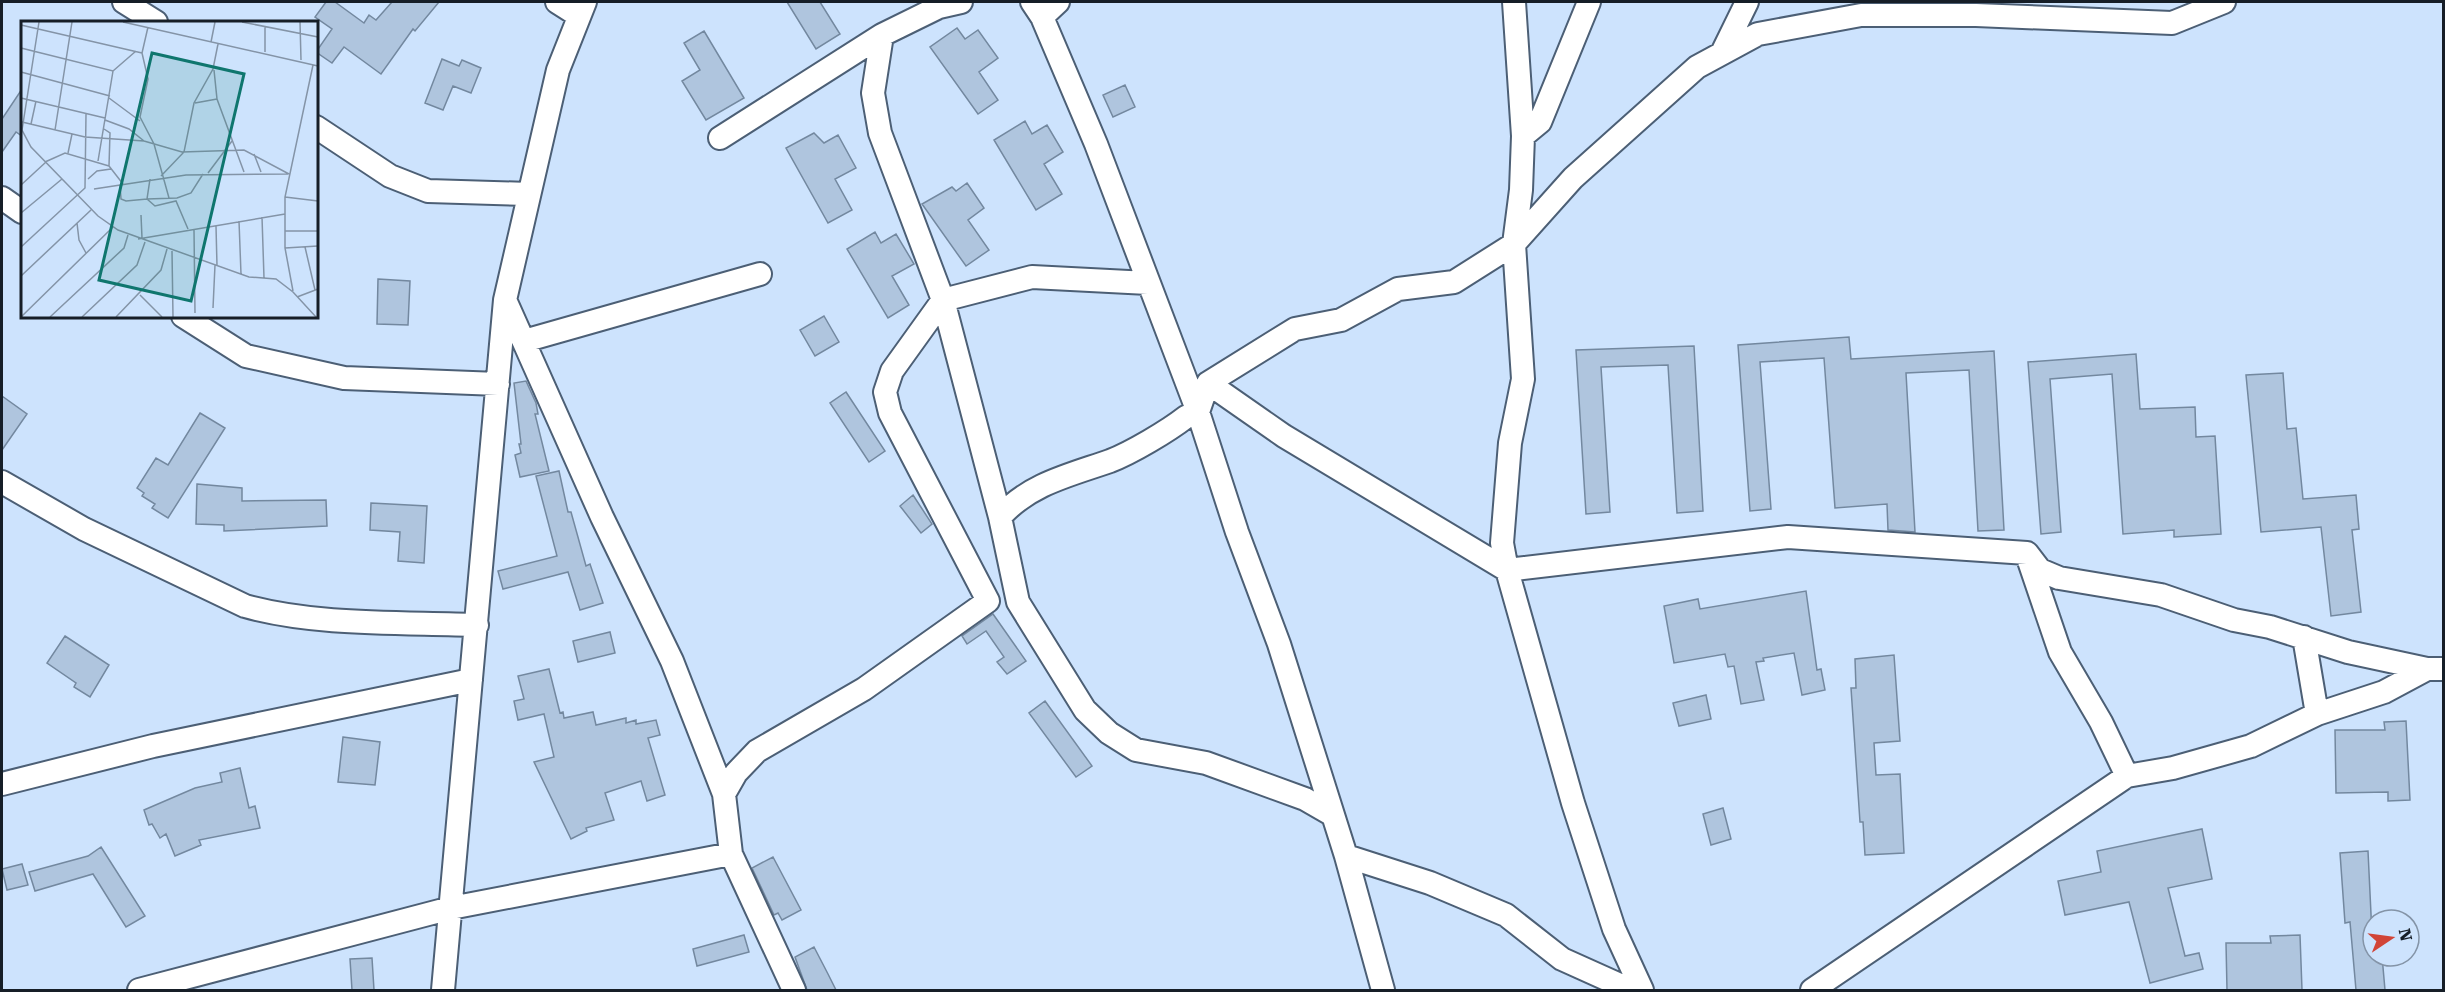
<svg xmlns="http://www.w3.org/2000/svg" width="2445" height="992" viewBox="0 0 2445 992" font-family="'Roboto Serif',serif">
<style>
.building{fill:#afc5de;stroke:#73889f;stroke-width:1.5}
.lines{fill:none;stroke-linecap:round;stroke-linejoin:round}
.street-casing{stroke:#4c5f75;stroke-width:26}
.street{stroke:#fff;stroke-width:22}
.inset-road{fill:none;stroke:#8494a7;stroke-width:1.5}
.view{fill:#0f766e;fill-opacity:0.15;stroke:#0f766e;stroke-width:3}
.inset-edge{fill:none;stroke:#161e27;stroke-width:3}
</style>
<rect width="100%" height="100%" fill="#cde3fd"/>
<path class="building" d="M326,2h9l29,21 5,-8 7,5 16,-18h47l-24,29 -2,-2 -32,45 -37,-27 -12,16 -16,-11 16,-23 -17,-12z
M787,2h33l20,32 -24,15z
M957,28l8,11 13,-9 20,28 -19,14 19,28 -20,14 -48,-67z
M704,31l40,67 -38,22 -24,-39 18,-11 -16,-27z
M442,59l17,7 3,-6 19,8 -10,25 -18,-7 -10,24 -18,-7z
M1125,85l10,22 -22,10 -10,-22z
M22,89v47l-6,-4 -14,20v-33z
M1025,121l7,13 15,-9 16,27 -19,12 18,30 -26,16 -42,-70z
M814,133l10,10 14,-8 18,33 -21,11 17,31 -24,13 -42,-75z
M967,183l17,25 -16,12 21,30 -23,16 -44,-62 30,-17 4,4z
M875,232l6,11 15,-9 18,30 -22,12 17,29 -21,13 -41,-69z
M378,279l32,2 -2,44 -31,-1z
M824,316l15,26 -24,14 -15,-26z
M1849,337l2,22 143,-8 10,179 -26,1 -9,-161 -63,3 9,159 -27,-2 -1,-26 -52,4 -11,-150 -64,4 11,147 -21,2 -12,-166z
M1694,346l9,165 -26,2 -9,-148 -67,2 9,145 -24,2 -10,-164z
M2136,354l4,55 55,-2 1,30 19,-1 6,98 -47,3v-7l-51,4 -11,-160 -62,5 11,153 -20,2 -13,-172z
M2283,373l4,56 9,-1 7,71 53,-4 3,34 -7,1 9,82 -30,4 -10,-89 -60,5 -15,-157z
M526,381l10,22 2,11h-3l14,57 -29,6 -5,-22 6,-2 -2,-9h2l-7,-61z
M846,392l39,59 -16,11 -39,-59z
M2,396l25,18 -25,36z
M200,413l25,15 -57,90 -16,-10 3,-4 -13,-8 2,-3 -7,-5 19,-30 12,7z
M559,471l9,41h3l15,54 4,-2 13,39 -23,7 -12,-38 -65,17 -5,-18 59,-15 -21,-80z
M197,484l45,4v13l84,-1 1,26 -103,5v-6l-28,-1z
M913,495l19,29 -11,9 -21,-27z
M371,503l56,3 -3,57 -26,-2 2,-29 -30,-2z
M1806,591l11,79 4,-1 4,21 -23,5 -8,-42 -31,5 1,3 -8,1 8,38 -23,4 -7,-38 -6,1 -3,-13 -51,9 -10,-57 34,-7 2,10z
M993,614l33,47 -19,13 -10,-12 7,-5 -18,-26 -19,13 -5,-8z
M610,632l5,21 -37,9 -5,-21z
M65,636l44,29 -19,32 -16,-10 2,-4 -29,-20z
M1894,655l6,86 -26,2 2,32 24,-1 4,79 -39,2 -2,-33h-3l-9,-134h5l-1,-29z
M549,669l11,44 3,-1 1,6 29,-6 3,13 30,-7v5l10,-3v4l20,-4 4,15 -12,3 17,57 -18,6 -6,-20 -36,12 9,27 -28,8 1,3 -16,8 -37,-77 20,-5 -10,-43 -26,6 -4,-19 10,-2 -6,-23z
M1706,695l5,24 -32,7 -6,-23z
M1045,701l47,65 -16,11 -47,-64z
M2406,721l4,79 -22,1v-9l-52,1 -1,-63h50l-1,-8z
M343,737l37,5 -5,43 -37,-3z
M240,768l9,40 6,-2 5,22 -61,12 2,5 -26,11 -9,-22 -6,4 -8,-14 -3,1 -5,-15 51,-22 27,-6 -2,-9z
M1723,808l8,31 -20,6 -8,-31z
M2202,829l10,50 -44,9 17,68 14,-3 4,16 -53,14 -21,-81 -64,13 -7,-34 43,-9 -4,-21z
M101,847l44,69 -19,11 -33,-53 -58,17 -6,-19 59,-16z
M2368,851l5,105h9l3,34h-29l-6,-68 -5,1 -5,-70z
M773,857l28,53 -19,10 -4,-7 -4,2 -22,-47z
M22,864l6,21 -21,5 -5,-21z
M744,935l5,17 -52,14 -4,-17z
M2300,935l2,55h-75l-1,-47h45l-1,-7z
M814,947l14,27 8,16h-29l-12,-33z
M372,958l2,32h-22l-2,-31z"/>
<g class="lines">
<g class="street-casing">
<path id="street" d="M124,2l32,20
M557,2l22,14
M1032,2l10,15 54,127 102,268 39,120 42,112 67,212 37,134
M1514,2l9,134 -2,54 -7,54 9,135 -13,64 -8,100 5,27 66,233 41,126 28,61
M1042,17l16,-15
M1722,53l25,-51
M316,127l74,49 38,15 101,3
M1523,136l17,-14 49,-120
M720,138l162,-103
M2,198l20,14
M1148,283l-116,-6 -89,23 57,217 18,85 67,108 24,23 27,17 70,13 99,36 26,15
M506,302l96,215 70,144 52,133 7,60 63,136
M183,316l63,40 98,22 154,6
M524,341l236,-67
M1208,383l76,53 223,134 281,-33 239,16 13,17 19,8 102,17 73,25 36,7 78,25 79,17h17
M2,482l82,47 161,77c72,20 157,16 232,19
M1000,517c29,-33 70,-42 110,-56 21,-8 58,-30 76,-44l12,-5 10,-29 87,-54 46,-9 57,-31 56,-7 60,-38 59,-66 124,-111 61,-33 103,-19h115l196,8 52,-21
M2028,558l32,94 41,70 26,54
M2304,637l13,77
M2,784l151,-38 318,-66
M724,794l12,-21 21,-22 107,-62 124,-88 -98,-188 -5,-21 7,-21 51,-71 -63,-167 -7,-40 9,-58 57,-28 22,-5
M1346,856l84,27 76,32 56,44 69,31
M139,990l312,-82 280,-54
M443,990l62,-690 53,-230 27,-68
M1812,990l315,-214 46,-8 78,-22 66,-32 67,-22 43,-23"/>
</g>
<use href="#street" class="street"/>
</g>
<g transform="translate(21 21)">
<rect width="297" height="297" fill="#cde3fd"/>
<path class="inset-road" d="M18,1l-17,108 9,17 67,69 20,14 131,47 27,2 17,13 23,25M102,1l195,44M221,1l76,15M279,1l1,38M0,4l121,28M127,6l-6,26 6,26 -8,38 14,27 15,54M244,6v25M190,21l4,-20M0,27l92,23 23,-20M193,49l3,29 27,73M0,51l89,24M0,77l84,20M88,77l31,23M174,82l22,-4M84,99l24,9 15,12M1,101l63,15 59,4 38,11 62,-2 45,24M10,103l5,-23M83,108l6,4 -1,33 14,18M34,109l17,-108M47,132l4,-19M233,133l7,18M77,140l15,-90M24,141l20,-9 44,13M187,152l24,-32M140,155l23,-24 10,-49 19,-34 5,-25M67,158l9,-8 14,-2M129,158l-3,20 30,-1 14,-5 12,-19M0,164l25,-23M99,164l1,14 5,2 21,-2 8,7 21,-5 12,28M73,168l92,-14 102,-1M264,176l33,4M0,192l41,-34M120,194l1,23M241,196l2,61M218,200l2,53M56,202l2,17 7,13M195,205l1,40M173,209l1,83M264,210h33M117,218l147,-25M0,226l64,-59 1,-74M284,226l10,43M264,227l33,-2M151,230l1,66M0,255l70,-66M272,270l-8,-43v-51l28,-132M119,274l22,22M276,276l21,-8M192,287l2,-43M0,296l92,-90M29,296l74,-69 4,-13M61,296l55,-52 8,-23M95,296l45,-47 6,-21"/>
<path class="view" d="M131,32l92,21 -53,227 -92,-21z"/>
<rect width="297" height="297" class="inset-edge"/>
</g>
<rect width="2445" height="992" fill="none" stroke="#161e27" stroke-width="6"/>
<g transform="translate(2391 938) rotate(77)"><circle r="28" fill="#cde3fd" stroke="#8494a7" stroke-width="1.5"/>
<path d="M0-4.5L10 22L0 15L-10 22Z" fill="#d14437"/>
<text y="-9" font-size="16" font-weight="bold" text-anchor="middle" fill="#161e27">N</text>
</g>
</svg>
